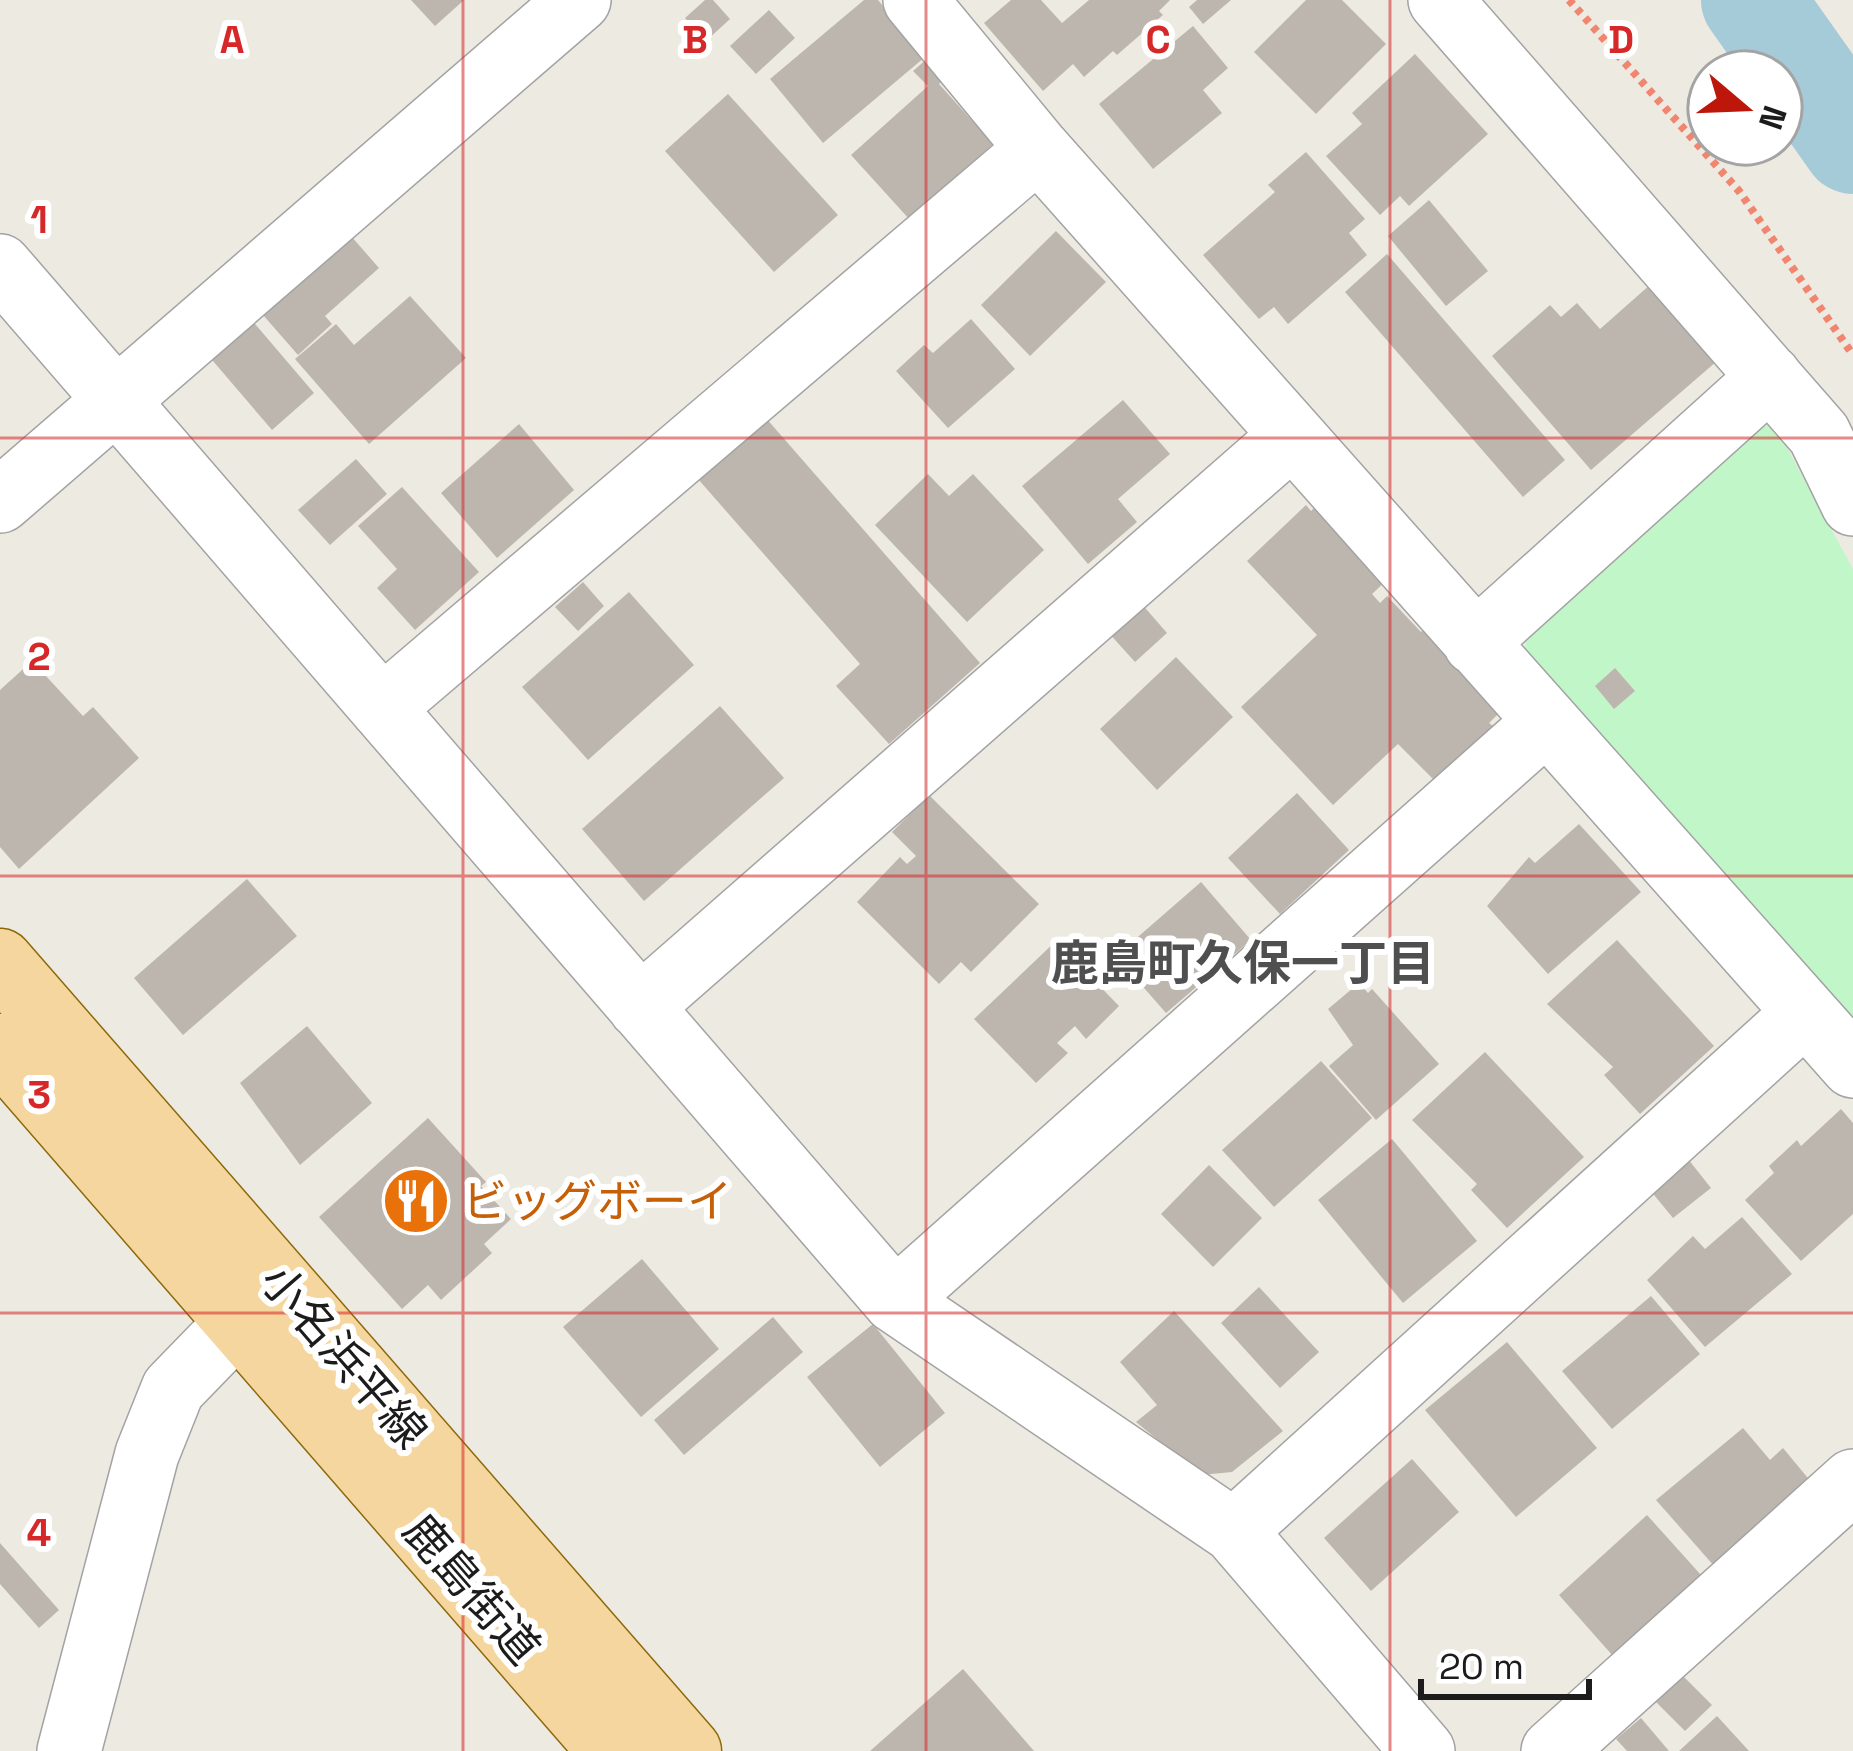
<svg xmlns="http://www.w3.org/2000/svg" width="1853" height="1751" viewBox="0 0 1853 1751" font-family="'Space Grotesk','Noto Sans JP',sans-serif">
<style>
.park{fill:#c1f6c8}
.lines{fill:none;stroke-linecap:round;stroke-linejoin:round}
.river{stroke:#a5cad8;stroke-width:102}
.building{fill:#bdb6af}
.street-casing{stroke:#a3a3a3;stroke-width:66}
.primary-casing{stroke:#8c6909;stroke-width:69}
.path{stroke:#f1856f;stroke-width:8;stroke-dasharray:6 6;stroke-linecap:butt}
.street{stroke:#fff;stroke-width:63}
.primary{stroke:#f6d69f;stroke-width:66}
.grid{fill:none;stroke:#d62828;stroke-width:3;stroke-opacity:0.55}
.labels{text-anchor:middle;stroke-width:12;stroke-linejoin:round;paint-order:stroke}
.food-label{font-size:45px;fill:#c56008;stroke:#fff;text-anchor:start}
.street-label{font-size:45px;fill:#1c1c1c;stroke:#fff}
.neighbourhood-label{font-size:48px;font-weight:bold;fill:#4f4f4f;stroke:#fff}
.grid-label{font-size:39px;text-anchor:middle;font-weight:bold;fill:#d62828;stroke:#fff;stroke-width:12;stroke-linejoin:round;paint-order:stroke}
</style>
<rect width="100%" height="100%" fill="#edeae2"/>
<path class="park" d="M1774,424l79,145v465l-328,-378 1,-28 223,-197z"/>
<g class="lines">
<path class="river" d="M1752,0l101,143"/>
</g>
<path class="building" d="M411,0h53l-29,26z
M705,0h8l17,19 -24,22 -21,-23z
M864,0h14l47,57 -102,86 -53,-64z
M1011,0h30l21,23 27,-23h81l-11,11 4,4 -46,40 -4,-4 -29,26 -11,-13 -30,27 -59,-68z
M1197,0h34l-28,24 -14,-17z
M1306,0h36l44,44 -70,70 -62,-62z
M769,10l26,28 -39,36 -26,-28z
M1193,26l35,42 -25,22 19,23 -69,56 -54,-65z
M1415,54l73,80 -79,72 -9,-10 -20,19 -54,-59 36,-32 -10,-11z
M929,57l17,19 -7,8 54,60 -83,76 -59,-65 77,-69 -15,-15z
M728,94l110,121 -64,57 -109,-121z
M1306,152l59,67 -16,14 18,22 -79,69 -14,-17 -15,12 -56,-64 72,-63 -7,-7z
M1429,200l59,71 -42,35 -58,-70z
M1056,231l50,51 -76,74 -49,-51z
M351,236l28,32 -54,48 7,8 -34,31 -35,-40z
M1387,254l178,206 -42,37 -178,-205z
M1651,284l66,77 -126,109 -99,-114 58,-51 11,12 16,-14 23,26z
M410,296l56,62 -97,86 -74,-85 41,-35 18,21z
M249,317l65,76 -42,37 -65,-76z
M971,319l44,50 -67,59 -52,-57 28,-26 9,8z
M1123,400l47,54 -52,45 19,23 -49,42 -66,-78z
M765,417l215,246 -91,81 -53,-58 24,-22 -162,-185z
M519,424l55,66 -77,68 -56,-65z
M356,459l31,35 -57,51 -32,-35z
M928,474l21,22 24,-22 71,76 -77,72 -92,-97z
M402,487l77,85 -64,58 -38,-42 20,-19 -39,-43z
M1318,504l70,75 -16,15 8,9 7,-7 34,36 4,-4 73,86 -9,9 7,5 -59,55 -39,-39 -65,61 -92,-98 76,-72 -70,-74 59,-56 5,6z
M583,582l21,24 -26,25 -23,-24z
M629,592l65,73 -106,95 -66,-73z
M1140,602l27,31 -32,29 -28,-31z
M1176,657l57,60 -76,73 -57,-61z
M32,661l51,55 10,-9 46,51 -120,111 -19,-22v-157z
M1615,668l20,23 -21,18 -19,-23z
M720,706l64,72 -140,123 -62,-72z
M1297,793l52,57 -69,64 -52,-56z
M929,795l110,109 -68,68 -10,-10 -22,22 -82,-82 43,-45 7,7 9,-8 -24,-24z
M1579,824l62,68 -93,82 -61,-68 42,-49 6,6z
M247,879l50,57 -114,99 -49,-57z
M1201,882l50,58 -85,73 -50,-57z
M1617,940l97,106 -74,68 -36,-39 9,-8 -66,-63z
M1056,941l63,65 -33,33 -11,-13 -18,17 11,10 -32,30 -62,-64z
M1359,983l9,10 4,-4 67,75 -63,56 -47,-54 24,-21 -25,-36z
M307,1026l65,77 -72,62 -60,-82z
M1485,1052l99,105 -77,71 -36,-38 6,-6 -65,-64z
M1321,1061l51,57 -98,89 -52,-57z
M1841,1109l12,14v91l-52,47 -56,-61 29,-27 -5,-7 28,-26 4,6z
M428,1118l58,64 -5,4 30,33 -27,25 8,9 -51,47 -13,-15 -26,24 -83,-92z
M1392,1139l85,102 -74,62 -85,-103z
M1688,1159l23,29 -38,30 -23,-28z
M1209,1165l53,53 -49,49 -52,-53z
M1742,1217l50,57 -87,73 -58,-67 46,-44 12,13z
M642,1259l77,90 -78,68 -78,-90z
M1259,1287l60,65 -39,36 -59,-65z
M1651,1296l49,58 -88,75 -50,-58z
M1174,1311l109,120 -51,41 -31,3 -65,-53 21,-17 -37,-43z
M773,1317l30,35 -119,103 -30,-35z
M873,1324l72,89 -65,54 -73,-90z
M1507,1342l90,106 -81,69 -91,-107z
M1743,1428l27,32 13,-12 29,35 -97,84 -59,-67z
M1412,1459l47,53 -88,79 -47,-53z
M1647,1515l54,60 -88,81 -54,-61z
M0,1543l59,67 -20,18 -39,-44z
M963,1669l71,82h-164z
M1683,1676l29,29 -27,26 -29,-29z
M1717,1716l32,35h-70z
M1641,1718l28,33h-42l-11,-12z"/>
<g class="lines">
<g class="street-casing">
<path id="street" d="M915,0l123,149 815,917
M1440,0l379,434 34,70
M0,266l895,1035 339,230 189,220
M0,501l579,-501
M1475,643l295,-266
M382,708l656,-559
M640,1007l652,-571
M895,1301l651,-579
M1234,1531l571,-518
M69,1751l78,-297 26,-65 67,-69
M1553,1751l300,-270"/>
</g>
<g class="primary-casing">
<path id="primary" d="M0,962l688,789
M0,1047l612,704"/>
</g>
<path class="path" d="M1569,0l170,191 114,164"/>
<use href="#street" class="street"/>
<use href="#primary" class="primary"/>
</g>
<path class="grid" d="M463,0v1751M926,0v1751M1390,0v1751M0,438h1853M0,876h1853M0,1313h1853"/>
<defs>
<g id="restaurant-disc" transform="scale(3.45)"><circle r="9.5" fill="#e8710a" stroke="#fff"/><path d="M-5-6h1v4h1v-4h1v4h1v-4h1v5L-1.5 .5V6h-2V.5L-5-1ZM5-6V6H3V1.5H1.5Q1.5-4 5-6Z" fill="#fff"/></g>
</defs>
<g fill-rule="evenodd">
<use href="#restaurant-disc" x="416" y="1201"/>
</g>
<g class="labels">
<g class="food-label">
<text x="462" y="1217">ビッグボーイ</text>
</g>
<g class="street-label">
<text transform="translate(344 1356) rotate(49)" y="16">小名浜平線</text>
<text transform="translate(472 1589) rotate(49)" y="16">鹿島街道</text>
</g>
<g class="neighbourhood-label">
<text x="1243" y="980">鹿島町久保一丁目</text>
</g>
</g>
<g class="grid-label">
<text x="232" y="53">A</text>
<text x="695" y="53">B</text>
<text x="1158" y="53">C</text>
<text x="1621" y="53">D</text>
<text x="39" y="233">1</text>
<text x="39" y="670">2</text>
<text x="39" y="1108">3</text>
<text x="39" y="1546">4</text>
</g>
<g transform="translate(1745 108) rotate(109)"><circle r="57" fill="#ffffff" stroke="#a4a4a4" stroke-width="3"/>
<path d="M0-9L21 45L0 30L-21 45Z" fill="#bd170c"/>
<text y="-18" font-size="33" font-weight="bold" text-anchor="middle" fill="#1c1c1c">N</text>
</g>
<path d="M1421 1679v18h168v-18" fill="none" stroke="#1c1c1c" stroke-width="6"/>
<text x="1439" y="1679" font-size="36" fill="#1c1c1c" stroke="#ffffff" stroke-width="9" paint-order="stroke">20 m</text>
</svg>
